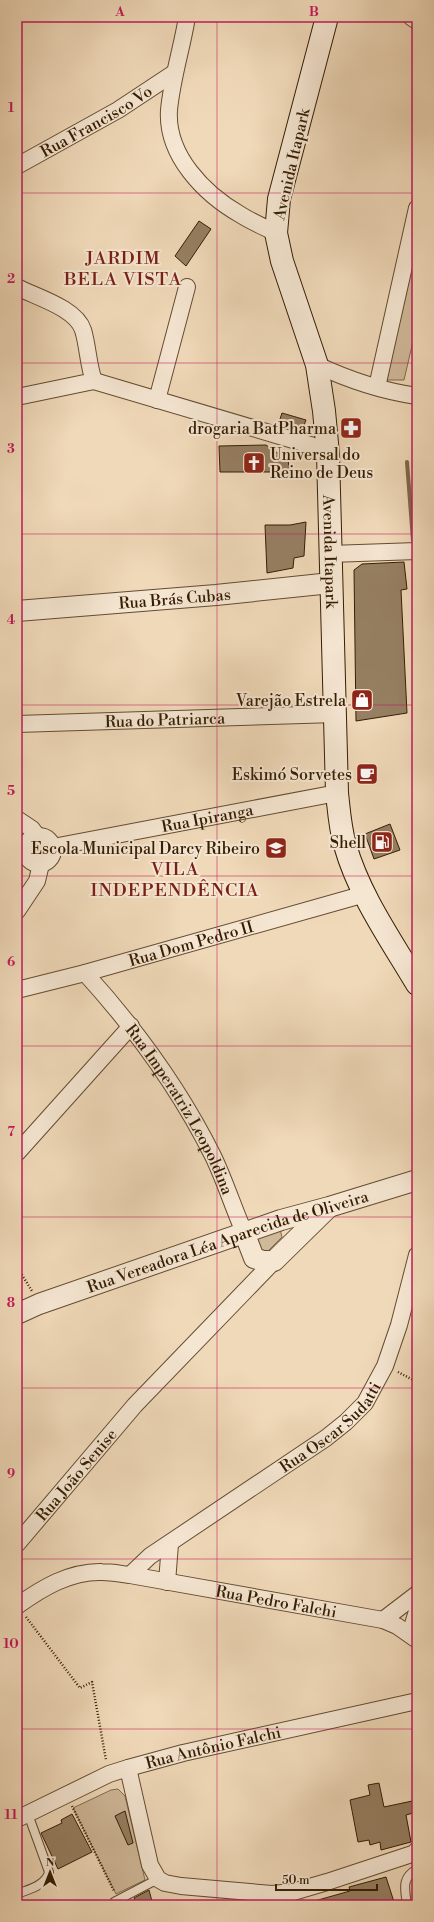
<svg xmlns="http://www.w3.org/2000/svg" width="434" height="1922" viewBox="0 0 434 1922" font-family="'Libre Bodoni',serif">
<style>
.green{fill:#d0b99a;stroke:#826b4e}
.lines{fill:none;stroke-linecap:round;stroke-linejoin:round}
.stream{stroke:#7e674b;stroke-width:4}
.building{fill:#967f62;stroke:#341d03}
.service-casing{stroke:#634c30;stroke-width:10}
.minor-casing{stroke:#634c30;stroke-width:18}
.tertiary-casing{stroke:#634c30;stroke-width:22}
.secondary-casing{stroke:#341d03;stroke-width:24}
.path{stroke:#341d03;stroke-width:2.5;stroke-dasharray:1 2;stroke-linecap:butt}
.service{stroke:#f5e6d2;stroke-width:8}
.minor{stroke:#f5e6d2;stroke-width:16}
.tertiary{stroke:#f5e6d2;stroke-width:20}
.secondary{stroke:#f5e6d2;stroke-width:22}
.grid{fill:none;stroke:#c2185b;stroke-width:1;stroke-opacity:0.55}
.labels{text-anchor:middle;stroke-width:4;stroke-linejoin:round;paint-order:stroke}
.street-label{font-size:16px;fill:#341d03;stroke:#f5e6d2}
.poi-label{font-size:16px;fill:#341d03;stroke:#f5e6d2;text-anchor:end}
.quarter-label{font-size:18px;letter-spacing:1px;fill:#7a1f14;stroke:#f5e6d2}
.neatline{fill:none;stroke:#c2185b;stroke-width:1.5}
.grid-label{font-size:13px;text-anchor:middle;font-weight:bold;fill:#c2185b}
</style>
<rect width="100%" height="100%" fill="#f0d9b9"/>
<filter id="stains"><feTurbulence type="fractalNoise" baseFrequency=".005" numOctaves="4"/><feColorMatrix values="0 0 0 0 .2 0 0 0 0 .09 0 0 0 0 .02 0 0 0 .5 -.17"/></filter>
<radialGradient id="worn" r=".72"><stop offset=".6" stop-color="#630" stop-opacity="0"/><stop offset="1" stop-color="#630" stop-opacity=".3"/></radialGradient>
<path class="green" d="M417,233v91l-13,56h-17z
M280,1229l2,8 -20,20 -12,-22z
M118,1789l7,7 20,84 -29,14 -43,-86 38,-18z"/>
<g class="lines">
<path class="stream" d="M407,462l6,78
M414,562l3,54"/>
</g>
<path class="building" d="M199,221l12,8 -25,37 -11,-10z
M282,413l24,7 -5,13 -22,-11z
M266,445l13,9h9l1,18h-69l-1,-26z
M306,522l-2,34 -10,2 -1,10 -26,5 -2,-48h25z
M404,562l3,27 -6,1 6,123 -51,8 -2,-151 8,-6z
M390,824l10,26 -26,9 -9,-25z
M379,1783l5,24 33,-7v12l-11,3 5,27 -30,8 -1,-8 -10,3 -1,-5 -11,2 -8,-42 20,-5 -2,-10z
M125,1811l8,32 -5,2 -13,-29z
M72,1814l20,38 -34,17 -17,-36 21,-10 -1,-3z
M386,1877l9,28h-83l-1,-3 39,-11 -1,-4z
M149,1890l4,15h-16l-3,-7z"/>
<g class="lines">
<g class="service-casing">
<path id="service" d="M17,1894c12,-5 28,-8 32,-22l-21,-58
M114,1902l44,-23
M407,1905c-2,-16 -6,-27 10,-36"/>
</g>
<g class="minor-casing">
<g id="minor">
<path d="M187,17c-5,31 -15,61 -18,93 -3,45 35,84 72,105 11,7 23,12 35,18"/>
<path d="M411,17l6,4"/>
<path id="s1" d="M17,166l101,-56 56,-37"/>
<path d="M17,287c19,10 59,21 66,43 5,16 5,35 11,51l-77,16"/>
<path d="M317,365c32,15 65,26 100,31"/>
<path d="M94,381l233,69"/>
<path d="M377,387l40,-179"/>
<path d="M157,400l30,-113"/>
<path d="M330,554l87,-3"/>
<path id="s2" d="M17,724l319,-10"/>
<path d="M17,819l15,10 5,7"/>
<circle cx="39" cy="850" r="14"/>
<path id="s3" d="M53,847l284,-54"/>
<path d="M17,911l20,-30 4,-17"/>
<path id="s4" d="M85,973c50,55 95,117 128,183 12,25 20,51 31,76"/>
<path id="s5" d="M17,990l68,-17 280,-79"/>
<path d="M17,1153l114,-127"/>
<path id="s6" d="M17,1544l118,-139 139,-144"/>
<path id="s7" d="M130,1575l20,-19 176,-118 20,-16 19,-19 20,-37 14,-41 18,-70"/>
<path d="M167,1582l3,-38"/>
<path id="s8" d="M17,1606c25,-18 53,-35 85,-34 10,0 19,2 28,3l253,45 14,6 20,14"/>
<path d="M383,1620l34,-26"/>
<path d="M410,1634l7,-23"/>
<path d="M128,1768l22,97 8,14 7,4 16,3 91,8 21,-2 34,-10 88,-29 2,-3"/>
<path id="s9" d="M17,1819l92,-45 19,-6 55,-15 234,-52"/>
</g>
</g>
<g class="tertiary-casing">
<g id="tertiary">
<path id="s10" d="M17,611l199,-16 115,-12"/>
<path d="M244,1232l10,26 9,3h11l54,-53"/>
<path id="s11" d="M17,1314l22,-10 242,-84 48,-13 88,-27"/>
</g>
</g>
<g class="secondary-casing">
<g id="secondary">
<path id="s12" d="M327,17l-48,182 -3,34 6,28 35,104 7,46 4,43 9,339c2,18 3,35 8,52 14,50 46,95 72,139"/>
</g>
</g>
<path class="path" d="M17,1267l15,24
M398,1372l19,10
M26,1617l54,71 12,-6 14,78
M72,1806l42,85"/>
<use href="#service" class="service"/>
<use href="#minor" class="minor"/>
<use href="#tertiary" class="tertiary"/>
<use href="#secondary" class="secondary"/>
</g>
<path class="grid" d="M217,17v1888M17,193h400M17,363h400M17,534h400M17,705h400M17,876h400M17,1046h400M17,1217h400M17,1388h400M17,1559h400M17,1729h400"/>
<defs>
<g id="pharmacy-square" transform="scale(1.15)"><rect x="-9" y="-9" width="18" height="18" rx="4" fill="#8f2418" stroke="#f5e6d2"/><path d="M-2-6h4v4h4v4h-4v4h-4v-4h-4v-4h4Z" fill="#fff"/></g>
<g id="church-square" transform="scale(1.15)"><rect x="-9" y="-9" width="18" height="18" rx="4" fill="#8f2418" stroke="#f5e6d2"/><path d="M-1.2-6h2.4v3.5h3.3v2.4h-3.3V6h-2.4V-.1h-3.3v-2.4h3.3Z" fill="#fff"/></g>
<g id="shop-square" transform="scale(1.15)"><rect x="-9" y="-9" width="18" height="18" rx="4" fill="#8f2418" stroke="#f5e6d2"/><path d="M-5-2.5h2.3a2.7 3.5 0 0 1 5.4 0H5L5.5 6h-11ZM-1.5-2.5h3a1.5 2.3 0 0 0-3 0Z" fill="#fff"/></g>
<g id="cafe-square" transform="scale(1.15)"><rect x="-9" y="-9" width="18" height="18" rx="4" fill="#8f2418" stroke="#f5e6d2"/><path d="M-5.5-4.5H6V0H3Q3 3.5 0 3.5H-2.5Q-5.5 3.5-5.5 0ZM3-3.2v2h1.7v-2ZM-6 4.5H4V6H-6Z" fill="#fff"/></g>
<g id="fuel-square" transform="scale(1.15)"><rect x="-9" y="-9" width="18" height="18" rx="4" fill="#8f2418" stroke="#f5e6d2"/><path d="M-5.5-6h7V0h2V4h1.3V-2.5L3-4.5l.8-.8L6-3V5H2.5V1h-1V6h-7ZM-4.2-4.7v3.2H.2V-4.7Z" fill="#fff"/></g>
<g id="school-square" transform="scale(1.15)"><rect x="-9" y="-9" width="18" height="18" rx="4" fill="#8f2418" stroke="#f5e6d2"/><path d="M0-5L7-2L0 1L-7-2ZM-4 1L0 2.5L4 1V4Q0 6-4 4Z" fill="#fff"/></g>
</defs>
<g fill-rule="evenodd">
<use href="#pharmacy-square" x="351" y="428"/>
<use href="#church-square" x="254" y="463"/>
<use href="#shop-square" x="362" y="700"/>
<use href="#cafe-square" x="367" y="774"/>
<use href="#fuel-square" x="382" y="842"/>
<use href="#school-square" x="276" y="848"/>
</g>
<g class="labels">
<g class="street-label">
<text dy="6" stroke="none"><textPath href="#s1" startOffset="91">Rua Francisco Vo</textPath></text>
<text transform="translate(291 164) rotate(-77)" y="6">Avenida Itapark</text>
<text dy="6" stroke="none"><textPath href="#s12" startOffset="548">Avenida Itapark</textPath></text>
<text dy="6" stroke="none"><textPath href="#s10" startOffset="158">Rua Brás Cubas</textPath></text>
<text dy="6" stroke="none"><textPath href="#s2" startOffset="148">Rua do Patriarca</textPath></text>
<text dy="6" stroke="none"><textPath href="#s3" startOffset="157">Rua Ipiranga</textPath></text>
<text dy="6" stroke="none"><textPath href="#s5" startOffset="180">Rua Dom Pedro II</textPath></text>
<text dy="6" stroke="none"><textPath href="#s4" startOffset="167">Rua Imperatriz Leopoldina</textPath></text>
<text dy="6" stroke="none"><textPath href="#s11" startOffset="223">Rua Vereadora Léa Aparecida de Oliveira</textPath></text>
<text dy="6" stroke="none"><textPath href="#s7" startOffset="250">Rua Oscar Sudatti</textPath></text>
<text dy="6" stroke="none"><textPath href="#s6" startOffset="91">Rua João Senise</textPath></text>
<text dy="6" stroke="none"><textPath href="#s8" startOffset="270">Rua Pedro Falchi</textPath></text>
<text dy="6" stroke="none"><textPath href="#s9" startOffset="210">Rua Antônio Falchi</textPath></text>
</g>
<g class="poi-label">
<text x="336" y="434">drogaria BatPharma</text>
<text x="270" y="460" text-anchor="start">Universal do<tspan x="270" dy="18">Reino de Deus</tspan></text>
<text x="346" y="706">Varejão Estrela</text>
<text x="352" y="780">Eskimó Sorvetes</text>
<text x="366" y="848">Shell</text>
<text x="260" y="854">Escola Municipal Darcy Ribeiro</text>
</g>
<g class="quarter-label">
<text x="123" y="264">JARDIM<tspan x="123" dy="21">BELA VISTA</tspan></text>
<text x="175" y="875">VILA<tspan x="175" dy="21">INDEPENDÊNCIA</tspan></text>
</g>
</g>
<rect width="434" height="1922" fill="none" stroke="#f0d9b9" stroke-width="44"/>
<g transform="translate(50 1872)" stroke="#f5e6d2" stroke-width="3" paint-order="stroke">
<path d="M0-3L7 15L0 10L-7 15Z" fill="#341d03"/>
<text y="-6" font-size="11" font-weight="bold" text-anchor="middle" fill="#341d03">N</text>
</g>
<path d="M276 1884v6h101v-6" fill="none" stroke="#341d03" stroke-width="2"/>
<text x="282" y="1884" font-size="12" fill="#341d03" stroke="#f5e6d2" stroke-width="3" paint-order="stroke">50 m</text>
<rect x="22" y="22" width="390" height="1878" class="neatline"/>
<g class="grid-label">
<text x="120" y="16">A</text>
<text x="314" y="16">B</text>
<text x="11" y="112">1</text>
<text x="11" y="283">2</text>
<text x="11" y="453">3</text>
<text x="11" y="624">4</text>
<text x="11" y="795">5</text>
<text x="11" y="966">6</text>
<text x="11" y="1136">7</text>
<text x="11" y="1307">8</text>
<text x="11" y="1478">9</text>
<text x="11" y="1648">10</text>
<text x="11" y="1819">11</text>
</g>
<rect width="100%" height="100%" filter="url(#stains)"/>
<rect width="100%" height="100%" fill="url(#worn)"/>
</svg>
